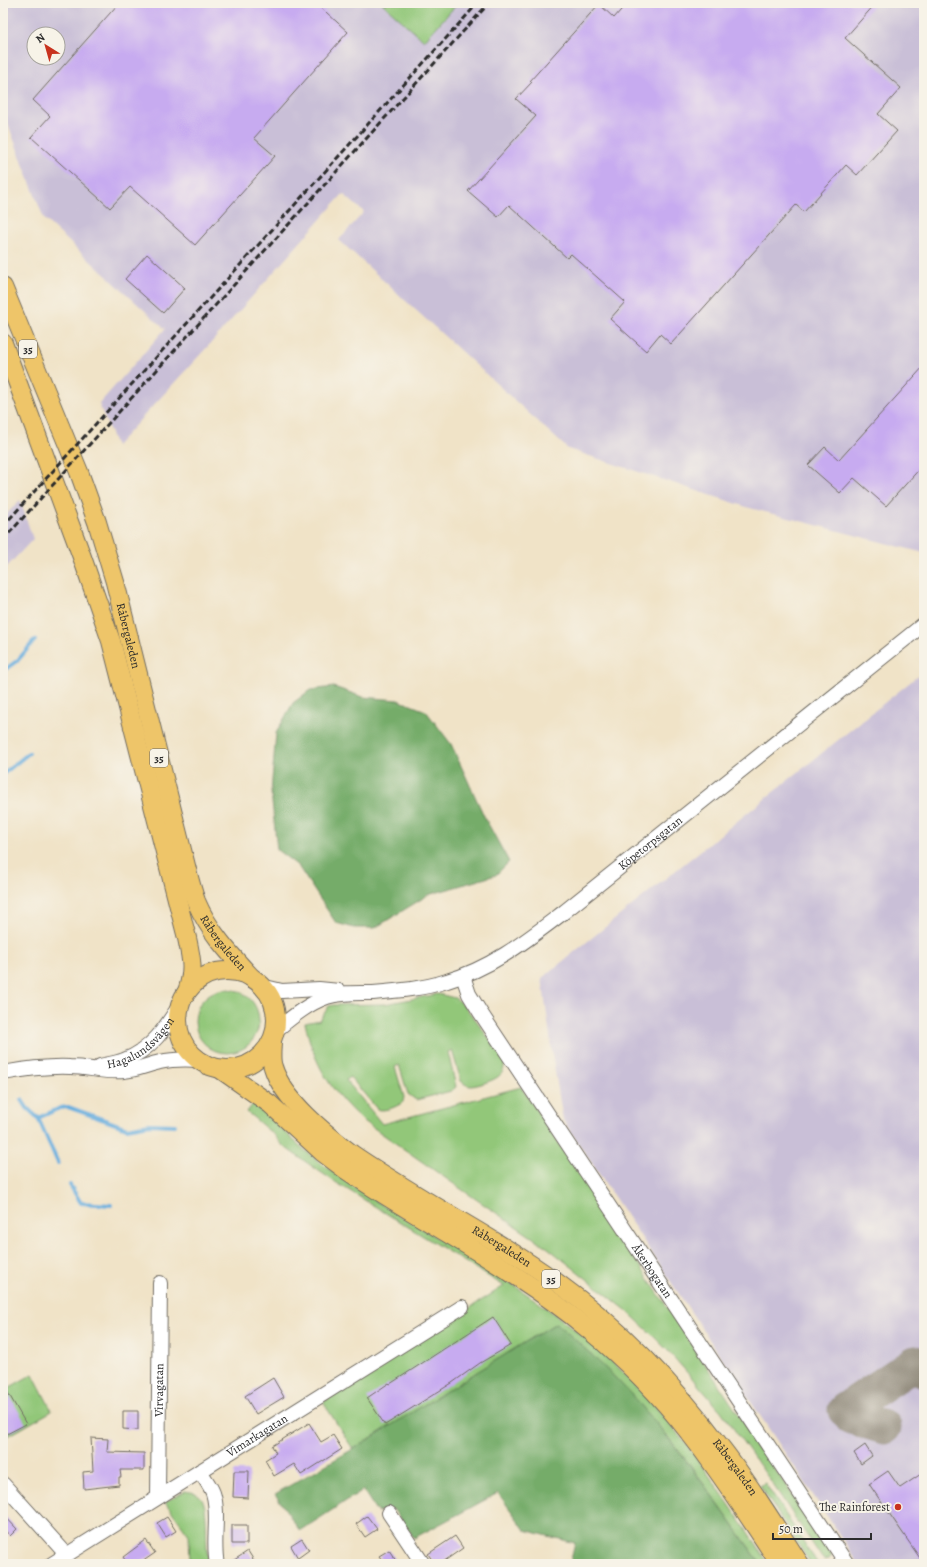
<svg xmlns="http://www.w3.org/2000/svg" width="927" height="1567" viewBox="0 0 927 1567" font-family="Alegreya,serif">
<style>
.industrial{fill:#c9bfd7;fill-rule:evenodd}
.green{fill:#92c779;stroke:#5e7952}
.forest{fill:#75ac69;stroke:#506c4a}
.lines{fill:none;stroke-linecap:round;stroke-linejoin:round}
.stream{stroke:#68aede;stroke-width:4}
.taxiway{stroke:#8e8779;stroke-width:35}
.building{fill:#c7abf0}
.minor-casing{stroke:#706b62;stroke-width:16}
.major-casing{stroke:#706b62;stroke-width:20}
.minor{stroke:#fff;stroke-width:14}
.major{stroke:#eec569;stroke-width:18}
.rail{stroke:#2b2b2b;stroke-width:3;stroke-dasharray:6 3;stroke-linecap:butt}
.poi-dot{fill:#c8321e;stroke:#f7f3e8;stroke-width:1.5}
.labels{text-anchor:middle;stroke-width:4;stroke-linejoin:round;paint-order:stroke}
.shield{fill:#f7f3e8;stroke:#686764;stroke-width:1}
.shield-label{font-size:11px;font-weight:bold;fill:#2b2b2b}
.street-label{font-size:12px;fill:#2b2b2b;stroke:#f7f3e8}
.poi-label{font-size:12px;fill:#2b2b2b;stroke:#f7f3e8;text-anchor:end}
</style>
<rect width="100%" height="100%" fill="#f7f3e8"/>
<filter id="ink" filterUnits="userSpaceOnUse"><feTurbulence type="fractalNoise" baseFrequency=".025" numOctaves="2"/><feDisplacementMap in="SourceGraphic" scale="8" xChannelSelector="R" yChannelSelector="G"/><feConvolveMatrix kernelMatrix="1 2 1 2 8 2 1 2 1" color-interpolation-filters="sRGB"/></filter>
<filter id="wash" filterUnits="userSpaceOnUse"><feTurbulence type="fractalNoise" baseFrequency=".012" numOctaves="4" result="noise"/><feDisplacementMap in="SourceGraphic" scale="16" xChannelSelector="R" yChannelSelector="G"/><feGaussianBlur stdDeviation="0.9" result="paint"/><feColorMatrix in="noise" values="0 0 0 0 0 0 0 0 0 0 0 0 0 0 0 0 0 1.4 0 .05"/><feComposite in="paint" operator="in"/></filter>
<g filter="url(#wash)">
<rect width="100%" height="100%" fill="#f0e3c7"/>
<path class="industrial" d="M3,3h379l42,37 34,-37h466v550l-174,-45 -182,-59 -229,-209 25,-28 -21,-18 -133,150 -94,102 -17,-42 66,-75 -121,-110 -41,-108zM34,34h24v24h-24z
M20,500l13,39 -30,32v-53z
M924,671v893h-65l-296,-444 -9,-55 -12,-87z"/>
<path class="green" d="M382,3h76l-34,38z
M195 1021a32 32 0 1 1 64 0a32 32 0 1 1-64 0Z
M438,994l17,4 9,8 12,14 29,42c-1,5 -1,9 -4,12 -4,6 -22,11 -29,12 -5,0 -8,-2 -11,-5l-9,-31 -4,2 8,35 -5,4 -35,9 -8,-6 -9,-29 -4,2 9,30 -1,5c-6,5 -19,10 -26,7l-27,-32 -4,3 36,44 139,-37 309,465 1,3 -3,4 -3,1 -3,-2 -52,-78 -49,-69 -52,-59 -21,-21 -22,-21 -78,-62 -87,-59 -100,-70c-31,-29 -47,-55 -56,-96l15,-3 9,-14 5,-1 51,-1z
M253,1104c19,15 36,33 55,49 20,16 41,31 63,45 45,29 94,54 138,84 35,23 69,49 100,77 65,59 112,133 160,205h-8c-40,-55 -78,-113 -124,-163 -25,-28 -53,-53 -81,-78l-203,126 -30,-47 181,-116 -172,-106 -42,-29 -9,-7 -6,-8 -28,-24z
M33,1374l19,37 -49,28v-48z
M765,1483l53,81h-7l-51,-78z
M185,1491c5,1 11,1 15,5 10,9 4,51 9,68h-19l-1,-29 -24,-33z"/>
<path class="forest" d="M334,687l29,10 35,3 28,11 25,33 34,74 24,44 -13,13 -68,20 -53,33h-21l-18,-5 -38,-57 -21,-16 -6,-58 5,-59 17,-30 17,-13z
M556,1323c29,25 57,51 83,80 44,50 82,106 121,160l-2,1h-188l5,-21 -50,-13 -27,-37 -84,45 -21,-29 -16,3 -14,-22 -63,41 -25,-37 78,-45z"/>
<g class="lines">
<path class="stream" d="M3,671l15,-11 17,-20
M3,774l26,-21
M22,1100l5,8 11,10 20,45
M38,1118l22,-10 8,-1 59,21 23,-4 25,1
M70,1185l11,18 30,2"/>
<path class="taxiway" d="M848,1408l3,9 33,10
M845,1410l70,-47 9,7"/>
</g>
<g id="blocks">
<path class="building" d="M119,3h197l32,29 -94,106 21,18 -80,89 -65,-58 -20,21 -79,-71 19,-21 -17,-16z
M627,3h249l-31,35 56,50 -23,26 19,17 -40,44 -11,-10 -42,47 -8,-7 -125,139 -11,-10 -14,17 -36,-32 15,-17 -54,-48 -4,4 -58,-53 -11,12 -30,-26 68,-75 -20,-17 16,-17 -2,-1 69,-77 15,14z
M147,254l38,34 -22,25 -38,-34z
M924,366v98l-38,42 -32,-28 -14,15 -32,-28 17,-18 14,13z
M493,1317l18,28 -31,18 -28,20 -67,42 -18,-27 22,-15 1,1z
M273,1378l11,19 -28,17 -11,-18z
M3,1384l23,40 -23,12z
M123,1411h15v19l-15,-1z
M309,1423l12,19 12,-7 9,14 -41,26 -7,-11 -20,12 -9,-16 11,-7 -4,-7z
M91,1438l17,1 -1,13 37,1v17h-24l1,7h-2v8l-35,4 -1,-17 10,-1z
M865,1445l7,11 -11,8 -7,-11z
M234,1471h15l-1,27 -15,-1z
M888,1471l12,17 24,-16v92l-55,-80z
M3,1514l14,15 -7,7 -7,-8z
M367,1516l10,13 -12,8 -9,-13z
M167,1517l9,14 -10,6 -9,-14z
M232,1525h15v19h-15z
M455,1536l8,12 -23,16h-5l-7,-10z
M302,1539l7,11 -11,8 -7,-12z
M146,1540l9,13 -16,11h-11l-5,-7z
M389,1550l9,14h-13l-6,-8z
M248,1551l8,13h-28z"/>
</g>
</g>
<g filter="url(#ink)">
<use href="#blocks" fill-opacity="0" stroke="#706b62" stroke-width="1"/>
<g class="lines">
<g class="minor-casing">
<g id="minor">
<path id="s1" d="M463,976l6,18 11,18 367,552"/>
<path d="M261,986l21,5 37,-2 20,2"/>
<path id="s2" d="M275,1031c16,-13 32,-27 52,-34 15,-5 30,-4 45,-4 25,-2 51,-4 75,-12 45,-13 80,-41 117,-69l360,-288"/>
<path id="s3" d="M100,1066c8,-2 17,-3 24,-6 28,-10 42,-33 57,-57"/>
<path d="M3,1073c22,-4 44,-7 67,-6 18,0 36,6 54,4 13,-1 23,-6 36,-9 13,-3 25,-3 39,-2"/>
<path d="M200,1471c4,7 10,14 13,22 7,21 -1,48 4,71"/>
<path d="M3,1484l64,71"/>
<path id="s4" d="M158,1497l2,-214"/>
<path d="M389,1513l34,51"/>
<path id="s5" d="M52,1564l410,-257"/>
</g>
</g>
<g class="major-casing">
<g id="major">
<path id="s6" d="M3,287l76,185 18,50 18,60 71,284c3,12 6,24 10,35 13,31 35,54 57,78"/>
<path d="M3,343l79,214 29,84 76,297c5,23 7,32 0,54"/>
<circle cx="227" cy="1020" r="49"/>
<path id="s7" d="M272,1040c0,9 -2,19 1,27 10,33 53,67 79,87 23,16 47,30 71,45 46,27 93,54 136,85 64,46 117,103 164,166 28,36 52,76 77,114"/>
<path d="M220,1069l50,35 52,48 24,18c80,54 168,97 242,159 38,31 73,67 103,106 32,41 60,85 89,129"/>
</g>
</g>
<use href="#minor" class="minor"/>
<use href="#major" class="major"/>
<path class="rail" d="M3,526l475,-523
M3,540l486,-537"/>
</g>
</g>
<circle class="poi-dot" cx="898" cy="1507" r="4"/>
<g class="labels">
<g class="shield">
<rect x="19" y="340" width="18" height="18" rx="3"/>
<rect x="150" y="749" width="18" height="18" rx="3"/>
<rect x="542" y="1270" width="18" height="18" rx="3"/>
</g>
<g class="shield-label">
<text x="28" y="353">35</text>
<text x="159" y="762">35</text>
<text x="551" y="1283">35</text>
</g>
<g class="street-label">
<text dy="4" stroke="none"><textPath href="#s6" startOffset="371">Råbergaleden</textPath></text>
<text dy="4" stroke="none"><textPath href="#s2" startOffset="431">Köpetorpsgatan</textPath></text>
<text dy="4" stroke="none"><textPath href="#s6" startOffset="695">Råbergaleden</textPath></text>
<text dy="4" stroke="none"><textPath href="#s3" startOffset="48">Hagalundsvägen</textPath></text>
<text dy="4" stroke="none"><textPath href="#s7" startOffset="322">Råbergaleden</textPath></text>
<text dy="4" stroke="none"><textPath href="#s1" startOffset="351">Åkerbogatan</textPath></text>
<text dy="4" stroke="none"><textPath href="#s4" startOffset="107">Virvagatan</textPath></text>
<text dy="4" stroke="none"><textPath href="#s5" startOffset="242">Vimarkagatan</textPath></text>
<text dy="4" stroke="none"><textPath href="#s7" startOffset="646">Råbergaleden</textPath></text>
</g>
<g class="poi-label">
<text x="890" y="1511">The Rainforest</text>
</g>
</g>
<rect width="927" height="1567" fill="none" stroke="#f7f3e8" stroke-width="16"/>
<g transform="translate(46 46) rotate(323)"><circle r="19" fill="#f7f3e8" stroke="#a5a39c"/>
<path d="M0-3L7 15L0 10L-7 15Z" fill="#c8321e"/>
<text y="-6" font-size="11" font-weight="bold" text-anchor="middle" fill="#2b2b2b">N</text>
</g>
<path d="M773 1533v6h98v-6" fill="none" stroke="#2b2b2b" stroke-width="2"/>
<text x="779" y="1533" font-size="12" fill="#2b2b2b" stroke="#f7f3e8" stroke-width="3" paint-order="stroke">50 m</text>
</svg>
